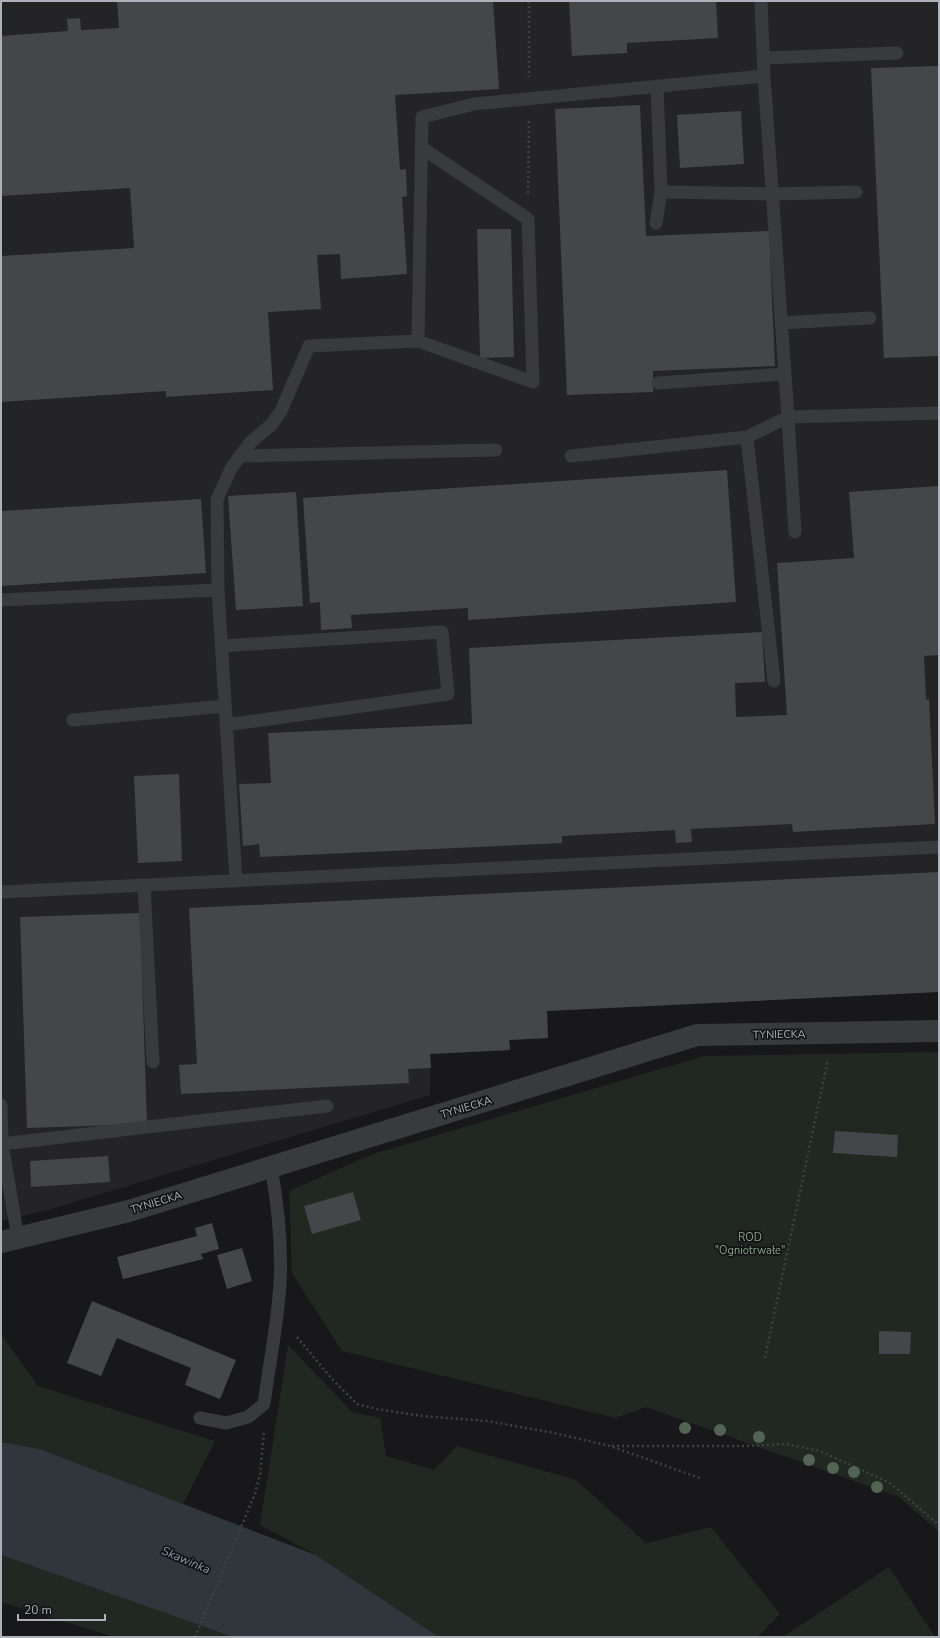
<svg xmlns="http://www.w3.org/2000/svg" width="940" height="1638" viewBox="0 0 940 1638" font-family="'Nunito Sans',sans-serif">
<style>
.built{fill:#242427}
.green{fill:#202821}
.water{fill:#2f373d}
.building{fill:#45464a}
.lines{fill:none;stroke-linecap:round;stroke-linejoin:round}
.path{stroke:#3f4145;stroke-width:2.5;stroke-dasharray:2 3;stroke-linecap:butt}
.service{stroke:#393a3e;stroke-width:13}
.tertiary{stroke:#393a3e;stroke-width:22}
.tree{fill:#536454}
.labels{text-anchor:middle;stroke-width:3.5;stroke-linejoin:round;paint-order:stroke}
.street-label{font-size:11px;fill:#abb0b9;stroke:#131315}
.park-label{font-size:11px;fill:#84a284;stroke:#131315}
.water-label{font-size:12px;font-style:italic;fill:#859eb1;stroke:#131315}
</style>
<rect width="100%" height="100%" fill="#18181a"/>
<path class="built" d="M1,1h938v991l-392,19 1,27 -38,2v10l-79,4 -1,41 -379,114 -50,12z"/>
<path class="green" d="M939,1052v480l-40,-35 -253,-90 -31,11 -273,-67 -50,-78 -3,-82 84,-37 331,-98z
M1,1334l37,52 177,55 -32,63 -143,-55 -39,-7z
M288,1345l64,67 28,6 6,38 48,14 23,-24 119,34 70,63 65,-16 69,87 -23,23h-318l-123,-82 -56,-30z
M1,1555l232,82h-118l-114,-35z
M889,1567l46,70h-152z"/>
<path class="water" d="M1,1442l39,7 276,106 123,82h-206l-232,-82z"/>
<path class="building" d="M117,1h376l6,88 -104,6 5,75 6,-1 1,27 -5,1 5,77 -66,5 -1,-25 -23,1 4,54 -53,3 5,78 -107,7v-6l-165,11v-146l133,-8 -4,-60 -129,8v-160l67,-5 -1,-12 13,-1 1,12 38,-2z
M569,1h147l2,37 -91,5v10l-55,3z
M939,66v290l-55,2 -13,-290z
M640,105l6,131 123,-5 6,135 -122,5v21l-86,3 -12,-286z
M741,111l3,53 -64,4 -3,-53z
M477,229h34l3,128 -34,1z
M727,470l9,132 -268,18v-12l-117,7 1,13 -31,2 -1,-28 -10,1 -7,-105z
M939,486v169l-15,1 2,44 3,-1 6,125 -142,8 -1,-8 -101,5 1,13 -16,1 -1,-13 -113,6v7l-302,14 -1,-13 -16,2 -4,-62 32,-1 -3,-50 204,-9 -3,-76 293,-16 3,50 -30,1 1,34 51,-2 -10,-152 77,-5 -5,-66z
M296,492l7,114 -67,4 -8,-114z
M201,499l5,74 -205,13v-75z
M179,774l3,87 -44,2 -4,-87z
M939,872v120l-392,19 1,27 -39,2 1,10 -80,4 1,14 -23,1 1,14 -228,11 -2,-29 18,-1 -8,-156z
M140,913l7,211 -120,4 -7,-211z
M835,1131l63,4 -1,22 -64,-4z
M108,1156l2,26 -79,5 -1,-26z
M353,1192l8,28 -49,14 -8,-28z
M212,1223l7,26 -18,5 2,5 -80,20 -6,-22 80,-21 -2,-8z
M242,1248l10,33 -25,8 -10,-34z
M92,1301l144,59 -16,39 -35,-14 6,-17 -74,-30 -16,38 -34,-13z
M879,1331l32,1 -1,22h-31z"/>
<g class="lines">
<path class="path" d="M529,1v76
M528,193l1,-73
M297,1337l35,42 25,25 20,5 45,7 65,5 67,12 56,13 90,32
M765,1358l63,-299
M612,1446h134l40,-2 34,7 70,32 49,42
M195,1637l60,-143 5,-20 4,-42"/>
<path class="service" d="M763,58l134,-5
M764,76l24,341 151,-4
M657,86l4,106
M656,223l5,-31 111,2 84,-2
M781,323l89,-5
M418,341l115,41 -5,-163 -106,-71
M658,383l126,-9
M241,456l255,-6
M571,456l176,-19
M218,590l18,291
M1,600l217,-10 -1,-91 15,-32 18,-24 22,-19 9,-13 28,-65 109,-5 4,-224 52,-13 290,-28 -3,-75
M221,646l221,-14 6,62 -222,31
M774,681l-27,-244 41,-20 7,115
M73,720l152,-14
M144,885l9,177
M1,892l938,-45
M1,1105l1,39 325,-38
M1,1144h1l16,94
M200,1418l26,5 22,-6 16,-13c5,-39 14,-82 16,-121 2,-39 -2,-78 -9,-116"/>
<path class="tertiary" d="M1,1242l128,-31 568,-176 242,-4"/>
</g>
<g class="tree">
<circle cx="685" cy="1428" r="6"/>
<circle cx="720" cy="1430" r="6"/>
<circle cx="759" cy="1437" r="6"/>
<circle cx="809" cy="1460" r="6"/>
<circle cx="833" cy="1468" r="6"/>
<circle cx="854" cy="1472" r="6"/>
<circle cx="877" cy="1487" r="6"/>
</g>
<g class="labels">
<g class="street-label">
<text transform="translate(779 1034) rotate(-1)" y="4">TYNIECKA</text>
<text transform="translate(466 1107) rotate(-17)" y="4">TYNIECKA</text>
<text transform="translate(156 1202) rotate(-17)" y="4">TYNIECKA</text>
</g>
<g class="park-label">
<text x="750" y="1241">ROD<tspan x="750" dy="13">"Ogniotrwałe"</tspan></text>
</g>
<g class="water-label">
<text transform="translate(186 1560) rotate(23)" y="4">Skawinka</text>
</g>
</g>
<rect width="940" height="1638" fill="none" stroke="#abb0b9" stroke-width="4"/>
<path d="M18 1614v6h87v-6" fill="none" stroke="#abb0b9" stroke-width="2"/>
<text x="24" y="1614" font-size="12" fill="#abb0b9" stroke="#131315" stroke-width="3" paint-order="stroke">20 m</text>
</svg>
